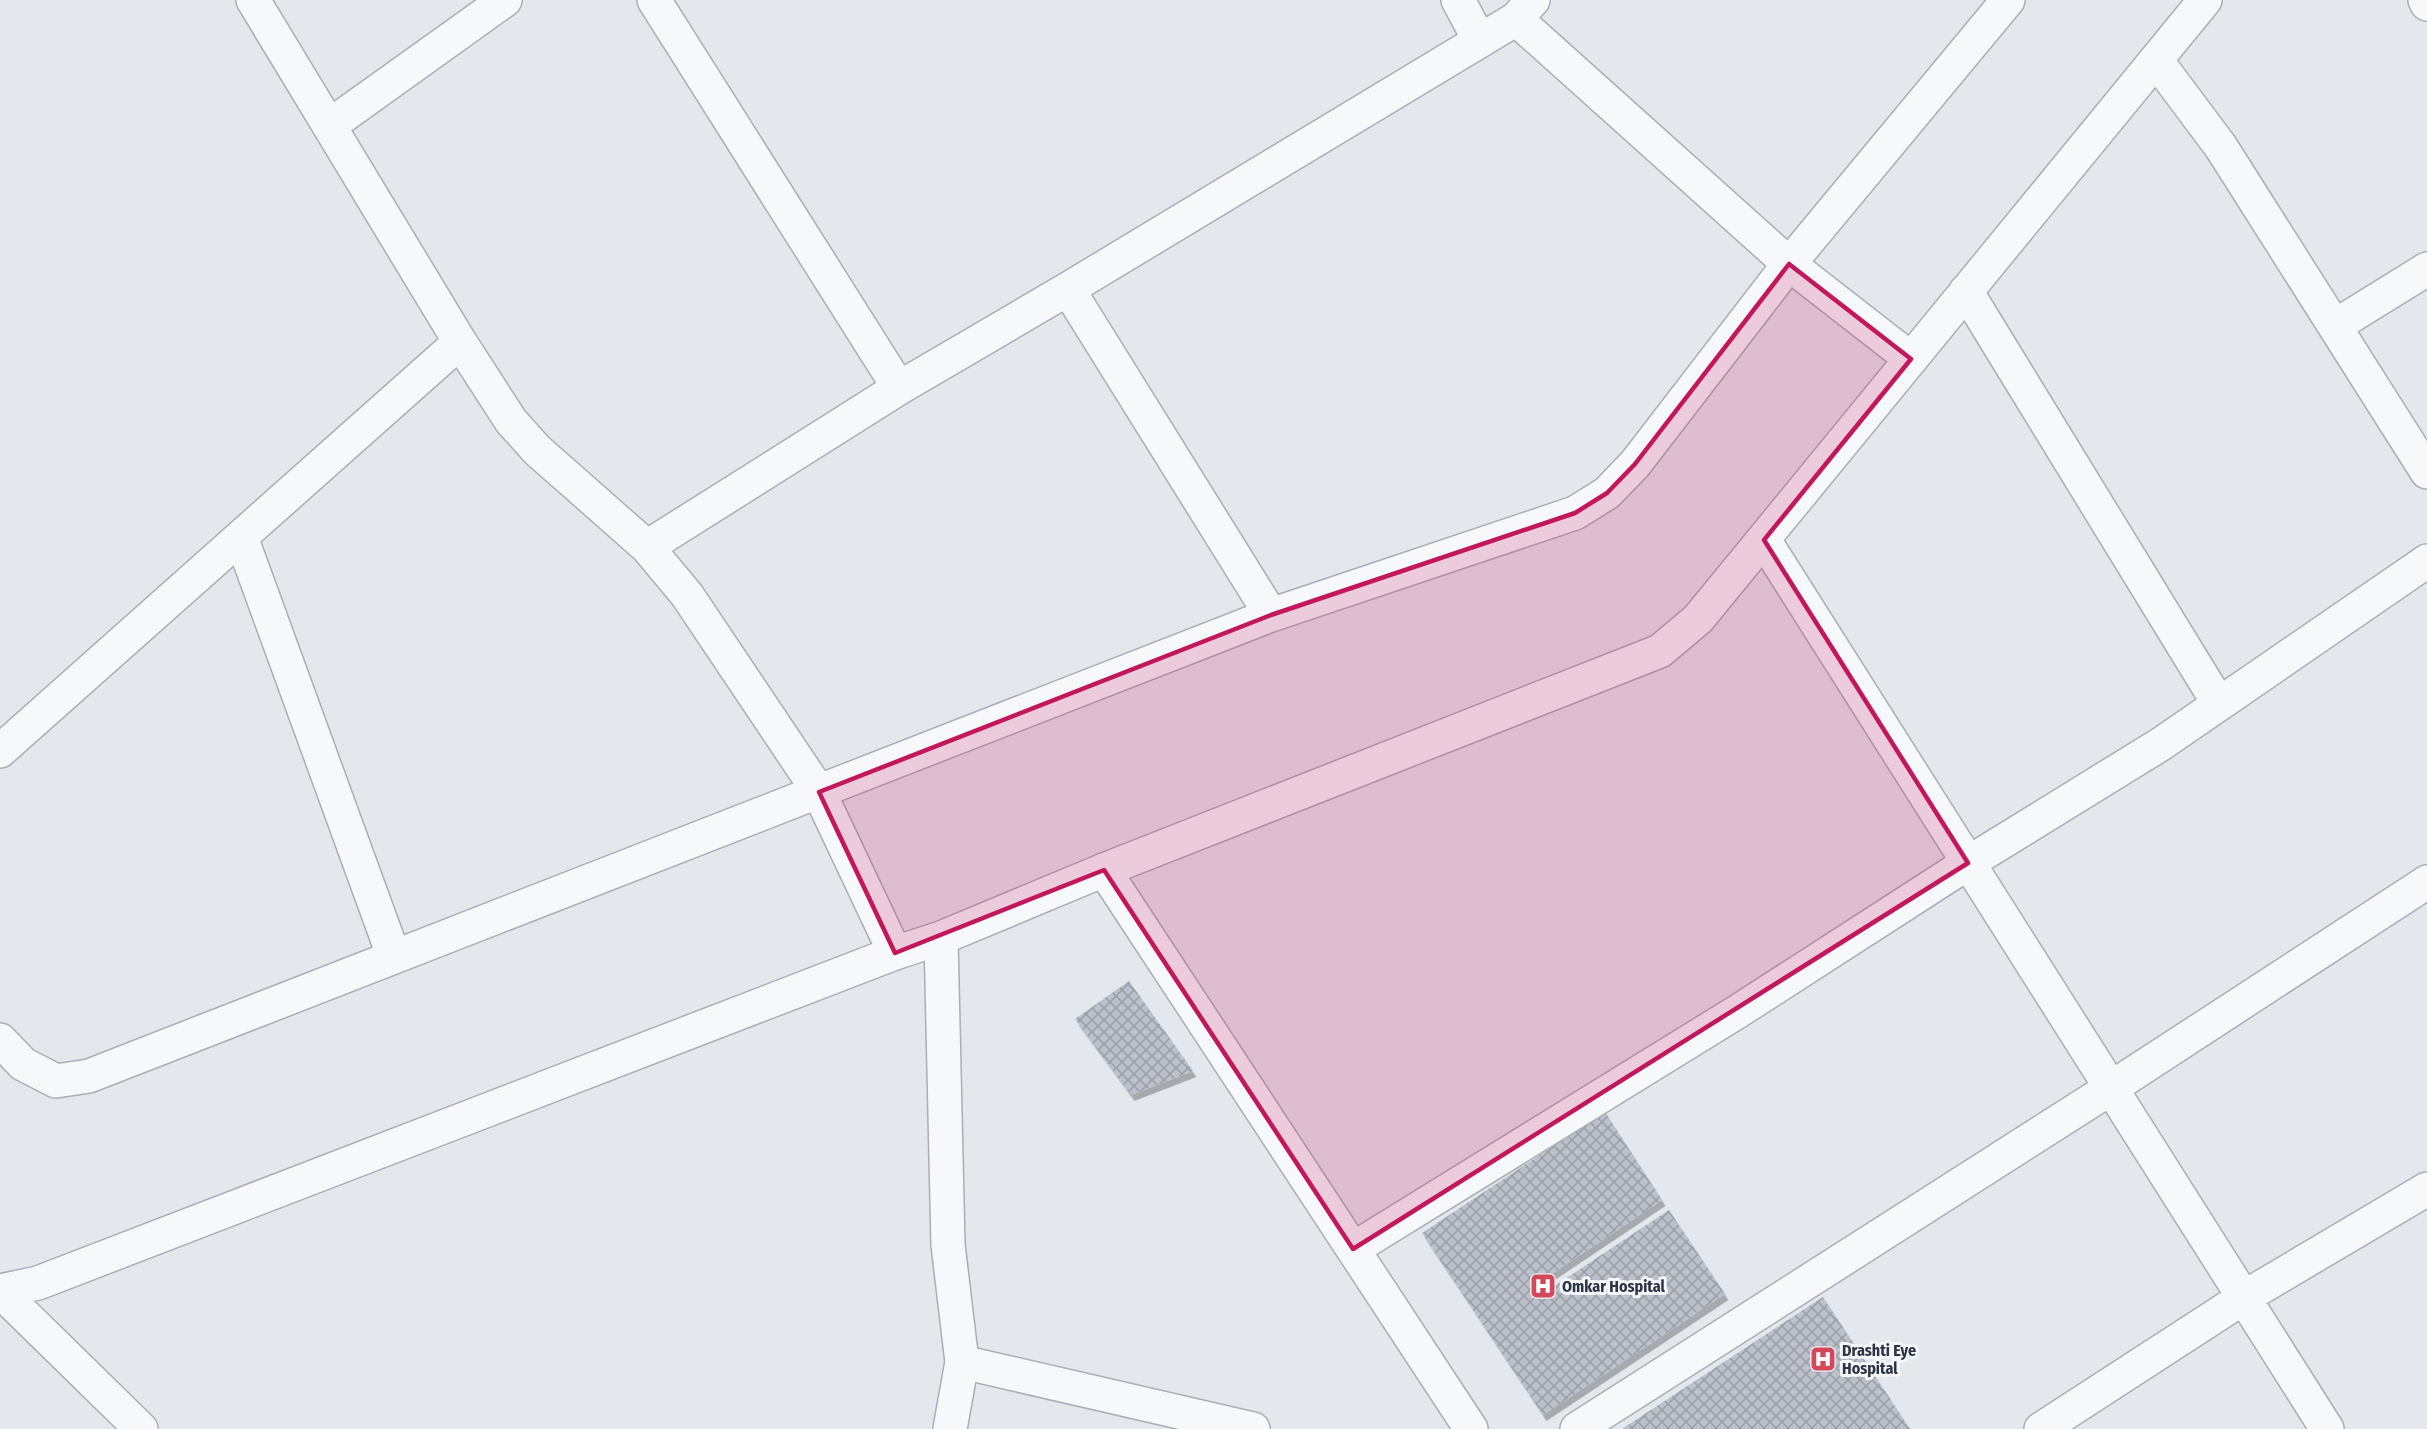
<svg xmlns="http://www.w3.org/2000/svg" width="2427" height="1429" viewBox="0 0 2427 1429" font-family="'Fira Sans Condensed',sans-serif">
<style>
.building{fill:url(#building-cross-hatch);filter:url(#shadow)}
.lines{fill:none;stroke-linecap:round;stroke-linejoin:round}
.minor-casing{stroke:#a9aeb7;stroke-width:36}
.tertiary-casing{stroke:#a9aeb7;stroke-width:36}
.minor{stroke:#f7f8fa;stroke-width:33}
.tertiary{stroke:#f7f8fa;stroke-width:33}
.marked{fill:#c2185b;fill-opacity:0.2;stroke:#c2185b;stroke-width:4.5;stroke-linejoin:round}
.labels{text-anchor:middle;stroke-width:6;stroke-linejoin:round;paint-order:stroke}
.poi-label{font-size:16px;font-weight:bold;fill:#2b3445;stroke:#f4f6f9;text-anchor:start}
</style>
<defs>
<pattern id="building-cross-hatch" width="8" height="8" patternUnits="userSpaceOnUse" patternTransform="scale(1.5)"><rect width="8" height="8" fill="#bbc0ca"/><path d="M0 0l8 8M0 8l8-8" fill="none" stroke="#989da6"/></pattern>
<filter id="shadow"><feDropShadow dx="3.5" dy="6" stdDeviation="0" flood-color="#0004"/></filter>
</defs>
<rect width="100%" height="100%" fill="#e4e7ec"/>
<path class="building" d="M1129,981l64,90 -62,24 -56,-76z
M1605,1112l57,88 -112,75 6,10 113,-75 56,84 -182,121 -121,-182z
M1823,1297l87,132h-288z"/>
<g class="lines">
<g class="minor-casing">
<path id="minor" d="M253,0l207,342 51,79 26,29 110,97 252,-159 169,-99 448,-270
M654,0l245,388
M1458,0l22,41
M1533,0l-17,19 273,245 122,95
M2425,0l2,4
M2156,60l65,87 206,325
M329,126l176,-126
M1068,289l203,326
M1966,291l253,413
M2335,326l92,-57
M241,537l153,420
M1764,540l563,889
M647,547l40,48 132,197 76,161
M0,751l460,-409
M1104,870l367,559
M0,1040l23,24 33,17 33,-5 1182,-461 304,-102 32,-20 28,-29 154,-200 219,-264
M1353,1249l384,-237 231,-149 193,-119 266,-183
M0,1291l141,138
M962,1362l291,67
M1577,1429l534,-341 316,-206
M2041,1429l202,-131 184,-109"/>
</g>
<g class="tertiary-casing">
<path id="tertiary" d="M941,938l7,307 14,117 -12,67
M0,1291l38,-8 857,-330 46,-15 163,-68 556,-219 38,-32 507,-619"/>
</g>
<use href="#minor" class="minor"/>
<use href="#tertiary" class="tertiary"/>
</g>
<path class="marked" d="M1789,264l122,95 -147,181 204,323 -615,386 -249,-379 -209,83 -76,-161 452,-177 304,-102 32,-20 28,-29z"/>
<defs>
<g id="hospital-square" transform="scale(1.35)"><rect x="-9" y="-9" width="18" height="18" rx="4" fill="#d1495b" stroke="#f4f6f9"/><path d="M-5-5h3v3.5h4V-5h3V5h-3V1.5h-4V5h-3Z" fill="#fff"/></g>
</defs>
<g fill-rule="evenodd">
<use href="#hospital-square" x="1543" y="1286"/>
<use href="#hospital-square" x="1823" y="1359"/>
</g>
<g class="labels">
<g class="poi-label">
<text x="1562" y="1292">Omkar Hospital</text>
<text x="1842" y="1356">Drashti Eye<tspan x="1842" dy="18">Hospital</tspan></text>
</g>
</g>
</svg>
